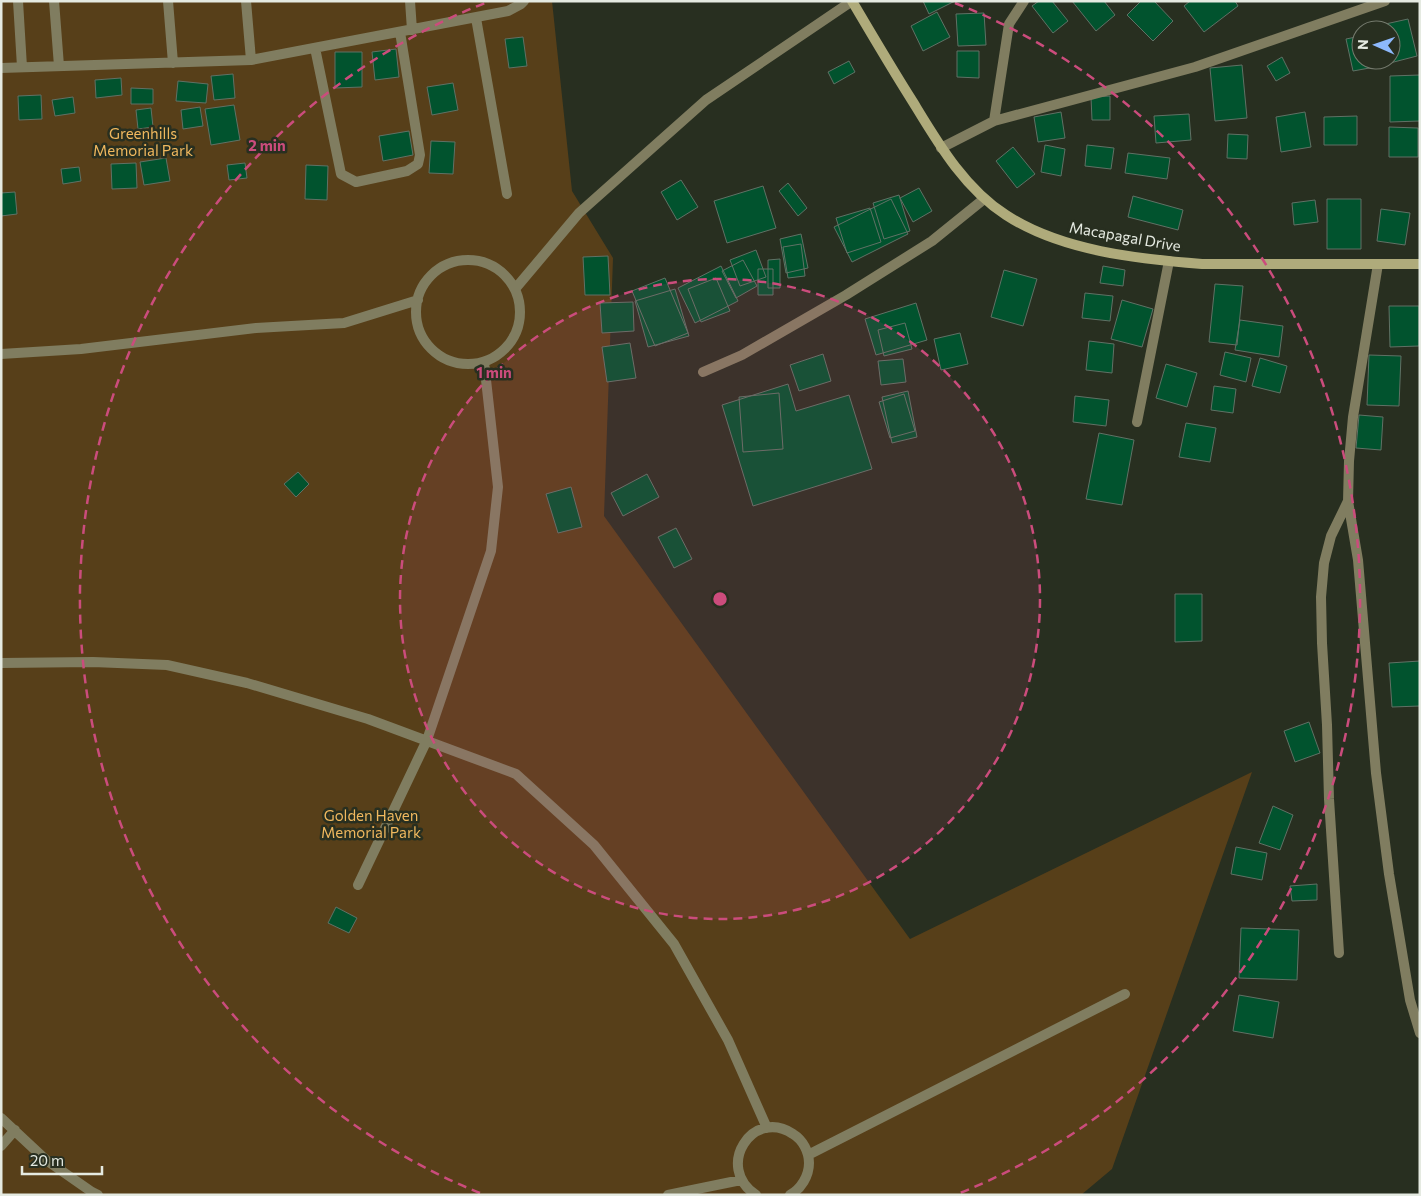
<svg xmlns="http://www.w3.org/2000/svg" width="1421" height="1196" viewBox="0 0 1421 1196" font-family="Commissioner,sans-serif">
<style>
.green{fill:#573f19}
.building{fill:#01532e;stroke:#607165}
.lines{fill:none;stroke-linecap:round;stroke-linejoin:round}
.service{stroke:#807d60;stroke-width:10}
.minor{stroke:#807d60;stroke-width:10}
.secondary{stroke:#afab7b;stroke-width:10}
.ring{fill:none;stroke:#cb4c7c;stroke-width:2.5;stroke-dasharray:9 6}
.labels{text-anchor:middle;stroke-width:5;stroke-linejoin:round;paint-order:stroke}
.park-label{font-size:15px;fill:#f0b85e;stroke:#282f20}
.street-label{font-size:15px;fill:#e5eae1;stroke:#282f20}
.centre{fill:#cb4c7c;stroke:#282f20;stroke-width:2.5}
.ring-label{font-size:15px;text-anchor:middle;font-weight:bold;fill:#cb4c7c;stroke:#282f20;stroke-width:5;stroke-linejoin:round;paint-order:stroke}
</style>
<rect width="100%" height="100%" fill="#282f20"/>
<path class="green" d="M1,1h551l20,190 41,67 -9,258 306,423 342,-167 -140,397 -31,26h-1080z"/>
<path class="building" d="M923,1h32l-26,13z
M1039,1h13l16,20 -15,12 -21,-27z
M1072,1h32l11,14 -19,16z
M1141,1h13l19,20 -20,20 -26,-26z
M1190,1h45l3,5 -34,26 -20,-26z
M937,12l13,25 -27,14 -12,-25z
M984,13l2,32 -28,1 -2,-32z
M1408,19l9,37 -27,7 1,-33h-9l-1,-5z
M1361,36v24h24l1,5 -33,6 -7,-32z
M523,37l4,29 -18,2 -4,-29z
M396,49l3,28 -24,3 -3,-28z
M957,51h22v27l-22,-1z
M335,52h27v35l-27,1z
M1282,57l8,16 -14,8 -9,-15z
M849,61l6,11 -21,12 -6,-12z
M1242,65l5,53 -32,3 -5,-53z
M233,74l2,24 -21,2 -3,-24z
M1420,75v46l-30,1v-46z
M121,78l1,17 -26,3 -1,-18z
M178,81l30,3 -2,19 -30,-2z
M453,83l5,27 -26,5 -5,-28z
M131,88l22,1v15h-22z
M41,95l1,24 -23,1 -1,-24z
M1110,96v24h-18l-1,-23z
M73,97l2,16 -20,3 -3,-16z
M234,105l6,35 -29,5 -6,-36z
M200,107l3,19 -20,3 -2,-19z
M151,108l2,19 -15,2 -2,-19z
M1061,112l4,26 -27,4 -4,-25z
M1305,112l6,35 -30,5 -5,-35z
M1189,114l2,26 -35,3 -2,-27z
M1357,116v29h-33v-28z
M1389,127l29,1v29h-29z
M409,131l4,24 -30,6 -4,-25z
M1228,134l20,1 -1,24 -20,-1z
M431,141l24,1 -2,32 -24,-1z
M1045,145l20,4 -4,27 -20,-4z
M1087,145l27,3 -3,21 -26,-3z
M1013,147l22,27 -18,14 -21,-27z
M1128,153l42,5 -3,21 -42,-6z
M166,158l4,23 -26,4 -4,-23z
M136,163l1,25 -25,1 -1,-25z
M245,163l2,15 -18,2 -2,-15z
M306,165l22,1 -1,34 -22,-1z
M79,167l2,14 -18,3 -2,-15z
M681,180l17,27 -21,13 -16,-28z
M788,183l19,25 -9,8 -19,-25z
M763,186l13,42 -49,15 -13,-42z
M919,188l13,23 -19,11 -13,-24z
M15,192l2,22 -16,2v-23z
M899,195l11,36 -26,8 -11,-36z
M1133,196l50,14 -5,20 -50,-13z
M891,199l17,35 -56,28 -18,-35z
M1327,199h34v50h-34z
M1315,200l3,22 -24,3 -2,-22z
M870,208l11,34 -34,11 -11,-35z
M1381,209l29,4 -5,32 -28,-4z
M801,234l7,34 -22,5 -6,-34z
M801,244l4,32 -17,2 -5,-31z
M756,250l10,27 -26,9 -10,-26z
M608,256l2,39h-25l-2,-38z
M780,259v29h-12v-28z
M743,260l14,26 -21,12 -14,-27z
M721,266l17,35 -43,22 -17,-35z
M1103,266l22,4 -2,16 -23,-3z
M758,269h15v26h-15z
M1004,270l33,9 -14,47 -32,-9z
M665,278l23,55 -33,13 -23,-55z
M716,278l14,33 -29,11 -13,-33z
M1215,284l28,2 -6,59 -28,-3z
M675,289l14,47 -41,11 -13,-46z
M1085,293l28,3 -3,25 -28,-3z
M1122,300l31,9 -11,38 -31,-8z
M633,302l1,29 -32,2 -2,-30z
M916,303l11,37 -51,15 -11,-36z
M1389,306h30v40l-29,1z
M1240,320l43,6 -4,31 -44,-7z
M905,323l7,26 -28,7 -6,-26z
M960,333l8,31 -27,6 -7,-31z
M1089,341l25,3 -2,29 -26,-3z
M630,343l6,35 -29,4 -5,-35z
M1225,352l26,6 -5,24 -26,-7z
M823,354l8,27 -32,10 -9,-26z
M1369,355l32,1 -2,50 -32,-1z
M1260,358l27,8 -7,27 -28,-7z
M903,359l3,23 -25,3 -3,-24z
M1166,364l31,9 -10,34 -31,-9z
M788,384l8,27 53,-16 23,74 -119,37 -31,-101z
M1214,386l22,3 -3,24 -22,-3z
M908,391l9,46 -25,6 -10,-46z
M779,393l4,56 -40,3 -4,-55z
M904,394l11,37 -25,7 -11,-36z
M1075,396l34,4 -3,26 -33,-4z
M1359,415l24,2 -2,33 -25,-2z
M1186,423l30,5 -6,34 -31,-5z
M1099,433l35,7 -12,65 -36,-6z
M298,472l11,12 -13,13 -12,-13z
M647,474l12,23 -36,19 -12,-23z
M571,487l11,40 -24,6 -12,-39z
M676,528l16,31 -18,9 -16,-31z
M1175,594h27v47l-27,1z
M1420,661v45l-28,1 -3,-44z
M1309,722l11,31 -25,9 -11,-31z
M1273,806l20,9 -13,35 -21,-7z
M1236,847l31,6 -5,27 -31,-6z
M1317,884v16l-25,1 -2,-15z
M336,907l21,11 -8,15 -21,-10z
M1241,928l58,2 -2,50 -58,-2z
M1239,995l40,7 -6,36 -40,-7z"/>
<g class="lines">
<path class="service" d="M18,1l4,66
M54,1l5,65
M168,1l5,62
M246,1l5,59
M410,1l2,29
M476,18l31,176
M315,48l26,126 15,8 51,-11 11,-7 2,-9 -20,-123
M1,68l250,-8 257,-49 13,-7 3,-3
M416 312a52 52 0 1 1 104 0a52 52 0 1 1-104 0Z
M515,289l64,-76 127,-113 146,-99
M1,354l80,-5 175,-21 88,-5 74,-23
M1,663l92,-1 74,3 80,18 121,36 148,55 78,71 80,99 54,96 39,88
M358,885l69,-145 64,-189 7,-64 -14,-125
M1,1118l45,42 46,32 6,3
M1,1146l14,-16
M808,1155l317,-161
M668,1195l73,-15
M756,1195c-42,-28 -3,-88 37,-61 10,6 16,18 16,29 0,13 -8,26 -19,32"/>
<path class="minor" d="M994,121l201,-54 190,-66
M941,148l53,-27 15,-97 15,-23
M1378,264l-25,153 -4,44 -1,40 10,59 18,213 13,101 21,126 10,33
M703,372l39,-17 104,-60 86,-54 52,-42
M1137,422l32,-161
M1339,953l-10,-154 -2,-74 -5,-82 -1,-46 3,-34 7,-27 17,-35"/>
<path class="secondary" d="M852,1c20,34 40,68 61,101 25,41 51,86 93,113 55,36 132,44 196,49h218"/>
</g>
<circle cx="720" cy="599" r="320" fill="#cb4c7c" fill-opacity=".12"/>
<g class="ring">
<circle cx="720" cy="599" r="320"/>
<path d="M480 1193A641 641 0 0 1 485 3M955 3A641 641 0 0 1 960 1193"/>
</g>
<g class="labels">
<g class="park-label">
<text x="143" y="139">Greenhills<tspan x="143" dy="17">Memorial Park</tspan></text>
<text x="371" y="821">Golden Haven<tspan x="371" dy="17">Memorial Park</tspan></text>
</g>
<g class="street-label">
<text transform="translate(1125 237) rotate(10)" y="5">Macapagal Drive</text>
</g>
</g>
<circle cx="720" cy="599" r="8" class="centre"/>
<g class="ring-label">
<text x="267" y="151">2 min</text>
<text x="494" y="378">1 min</text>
</g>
<rect width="1421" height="1196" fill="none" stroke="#e5eae1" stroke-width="5"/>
<g transform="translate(1376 45) rotate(272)"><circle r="24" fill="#282f20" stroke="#747a6d"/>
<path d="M0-4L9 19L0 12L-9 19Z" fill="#8db9fc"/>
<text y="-8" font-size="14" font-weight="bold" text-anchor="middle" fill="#e5eae1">N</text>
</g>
<path d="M22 1166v8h80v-8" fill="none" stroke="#e5eae1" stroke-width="2.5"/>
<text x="30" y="1166" font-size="15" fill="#e5eae1" stroke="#282f20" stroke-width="4" paint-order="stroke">20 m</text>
</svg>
